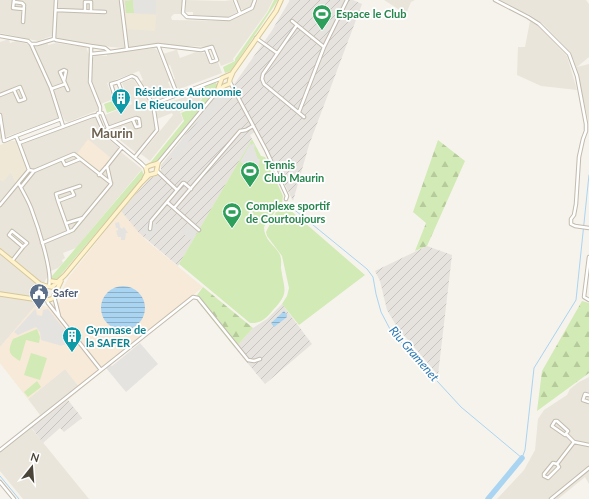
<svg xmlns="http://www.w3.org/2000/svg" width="589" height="499" viewBox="0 0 589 499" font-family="Lato,sans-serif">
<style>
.residential{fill:#eae5da}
.commercial{fill:#f7ead8}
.industrial{fill:url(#industrial-furrows)}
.education{fill:#efe8d6}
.green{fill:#d2eab5}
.forest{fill:url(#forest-firs)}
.parking{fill:#e5e3e0}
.water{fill:url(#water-rules)}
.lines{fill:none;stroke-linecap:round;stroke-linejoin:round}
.stream{stroke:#a9d4f2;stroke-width:1}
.river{stroke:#a9d4f2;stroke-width:5.5}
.street-casing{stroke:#c2bbae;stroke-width:4.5}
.secondary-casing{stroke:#d6c79b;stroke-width:5.5}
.street{stroke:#fff;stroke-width:2.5}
.secondary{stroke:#fff3cd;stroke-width:3.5}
.labels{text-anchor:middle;stroke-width:3.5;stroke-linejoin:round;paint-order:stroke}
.leisure-label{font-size:11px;font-weight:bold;fill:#27864d;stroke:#fff;text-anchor:start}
.culture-label{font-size:11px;font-weight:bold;fill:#0d838f;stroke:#fff;text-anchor:start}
.service-label{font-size:11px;font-weight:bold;fill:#4e5e75;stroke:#fff;text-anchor:start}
.water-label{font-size:12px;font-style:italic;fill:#2e7ab2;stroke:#fff}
.quarter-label{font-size:13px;font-weight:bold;fill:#6e6250;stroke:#fff}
</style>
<defs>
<pattern id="industrial-furrows" width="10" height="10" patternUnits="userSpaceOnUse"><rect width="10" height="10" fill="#e6e2dd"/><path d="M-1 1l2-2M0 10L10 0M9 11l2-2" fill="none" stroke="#c7c3be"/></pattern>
<pattern id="forest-firs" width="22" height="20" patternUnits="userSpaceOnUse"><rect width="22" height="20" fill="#d2eab5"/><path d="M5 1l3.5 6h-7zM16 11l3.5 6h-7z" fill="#b6ca9c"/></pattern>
<pattern id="water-rules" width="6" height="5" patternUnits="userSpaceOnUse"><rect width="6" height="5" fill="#a9d4f2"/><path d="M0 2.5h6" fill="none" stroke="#8caec5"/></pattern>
</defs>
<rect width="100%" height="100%" fill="#f6f3ec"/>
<path class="residential" d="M0,0h182l-1,14h-7l-3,3 1,3 57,1 24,-11 5,-10h15l-6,12 -34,47 1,2 -13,5 -8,-21 -6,2 -19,-1v1l-32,-3 -32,4 -13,-1 -53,-8 -6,-3 -14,5 -38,-8z
M186,0l38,1 8,-1 5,12 -9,5 -35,-2v-3h-7z
M237,0h17l-3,6 -7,4 -3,-1z
M384,0h31l-4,2 -5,12z
M500,0h86l3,4v53l-12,10 12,-3v60l-13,-57 -5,-14 -28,-29 -13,-9 -26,-11z
M530,21l8,5 29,30 10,34 -36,-4 -24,-11 1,-28h7z
M9,39l1,4 6,-2 20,5 11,-4 1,3 8,-2 30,4 4,10h3l2,-2 12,1v-2l47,-6 3,2 13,31 -2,1 5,12 -16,6 -4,-1 -12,-18 2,-1 -4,-9 -32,12 6,16 -12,5 1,3 -4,1 -2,3 -28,11 -3,-1 -5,-11 -2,8 -58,21v-97z
M176,50h1l3,8 16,-6 9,1 5,12 8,-3 4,11 -45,17 -4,-10 2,-1 -5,-14 -2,1 -5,-12z
M133,79l15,22 4,10 3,17v3l-19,22 -26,-21 -1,-7 -4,-10 27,-11 -3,-10 -2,1 -5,-12z
M197,89l4,10 -6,7 -15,6 3,8 -33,41 -9,-7 32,-39 -1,-2 -15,6 -1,-12 34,-12v-3z
M92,117l4,2 5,14 17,14v2l3,3 21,17 -66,79 -13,5 2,5 -3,2 1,3 -5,5 -7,3 -6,10 -8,23 -37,43v-168l3,2 8,-9 5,11 11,-13 -12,-29 8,3z
M65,369l16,20 -49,40 57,70h-66l-23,-28v-23l40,-33 -12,-16z
M589,377v107l-4,-7 -27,22h-61l27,-29 11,-20 3,-31 6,-9 23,-15 3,-6 9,-7z"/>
<path class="commercial" d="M88,139l23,19 -12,14 -22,-18z
M121,211l18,22 9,9 55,45 -100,80 -1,5 -21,17 -16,-20 -37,30 -28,-36v-16l37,-43 10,3 5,-3 8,-2 1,-10 8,-15z"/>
<path class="industrial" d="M290,0h63l9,4 -53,141 -16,56 -35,-71 -8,5 2,4 -74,127 -39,-33 -18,-22 29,-33 6,-2 5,-6v-5l61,-76 6,1 7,-7 36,-51z
M427,246l25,9 -14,120 -41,-48 -10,-17 -7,-29 -5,-10z
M282,304l30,40 -47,40 -30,-36 18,-20 14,-9z
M68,400l14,18 -18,14 -4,-4 -17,15 -11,-15z"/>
<path class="education" d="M125,13l31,2 -1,16 -28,-2z
M11,141h4l12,29 -11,13 -5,-11 -8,10 -3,-3v-34z"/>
<path class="green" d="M133,0l1,13h-8l-1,-12z
M274,0h4l-47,71 -6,2 -2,-6 12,-6v-2l33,-47z
M214,82l3,2v2l-2,6 -58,69 -7,2 34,-42 -3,-8 14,-6 7,-8 -4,-10z
M118,99l3,9 -14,5 -3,-9z
M252,139l9,17 4,1 18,39 -1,7 83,72 -66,50 -17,-21 5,-8 2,-8 -7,-32 -15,-20 -1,-4 13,-26 -15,21c0,12 9,17 15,26 3,5 2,10 2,15 3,22 9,24 -8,42 -6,8 -13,14 -23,13l-71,-59z
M142,170l2,6 -85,101 -4,3 -3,-1v-3z
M37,329l3,8 -1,6 -13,-3 -6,21c-11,-7 -13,-9 -7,-22z
M31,353l16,5 -7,22 -16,-5z
M37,381l4,6 -13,10 -4,-5z"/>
<path class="forest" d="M438,140l27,21 -38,85 -12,5 11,-28 -13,-11z
M203,287l50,41 -18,20 -40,-50z
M582,301l7,2v70l-52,38 5,-40z"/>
<path class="parking" d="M133,0h23v14l-22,-1z
M227,90l3,1 1,2v3l-2,4 -7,-1 -1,2 -47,59 -4,-4 5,-6 48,-59z
M253,143l2,3 -1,2 4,11h2l-2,10 -2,-1 -1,2 -15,-8 10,-18 2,1z
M150,220l10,7 -9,11 -10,-7z
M119,222l1,5 2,2 2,-2 4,6h-2l-1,7h-4v-3h-3l-2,-6 2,-1v-2h-2l-1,-5z
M188,223l10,8 -6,10 -10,-9z
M35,309l1,1 1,5 5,1 1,-6 5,-1 26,32 -9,4h-3v1l-21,-6 -1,-8 -4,-5 -18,8 -4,-3z
M140,343l18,21 -32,28 -20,-24 4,-3 2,1z"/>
<path class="water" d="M101 308a22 22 0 1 1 44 0a22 22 0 1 1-44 0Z
M284,311l3,4v2l-13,10 -3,-4z"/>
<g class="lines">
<path class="stream" d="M291,207l76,62 6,8 3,17 5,18 10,19 70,76 61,51 3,-8 9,-82 42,-68 13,-125
M0,476l19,23"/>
<path class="river" d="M488,499l34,-41"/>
<g class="street-casing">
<path id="street" d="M14,0l-1,8 11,1
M121,0l6,49
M184,0l-1,13 4,4 42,2 23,-11 3,-8
M235,0l5,13
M495,0l33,17 11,7 30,30 8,22 9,48v7l-3,8 -4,18 -3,47 -2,11 -3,4v5l4,2 14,2
M14,2l8,1 2,2 -1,17
M56,10l49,2
M85,11v-9h6v9
M292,21l32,26
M297,25l-34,49 -1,5 2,5 40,33
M0,36l28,5 3,3h6l17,-5 2,1 35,6
M256,38l21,15
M54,39l2,-39
M31,44l20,44 12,38
M158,45l19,49
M91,46l14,2 5,4 -19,2z
M110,52l48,-7 43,5 11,-3 5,13 -6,2 -5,-13
M91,54l-1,28 10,25v5
M64,81l2,-10 -2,-1 -4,2 8,18
M118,82l14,-6 4,2 17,26 4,26 -22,27
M118,82l5,13 -8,2 -4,-13z
M230,82l36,68 21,46 -1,3
M51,89l14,-5
M0,95l20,-8 5,12 -6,2 -5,-11
M153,104l69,-26
M299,112l25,-65 23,-47
M0,115l4,26 12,-5
M61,119l-45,17 3,7 73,-27 5,-1
M108,128l-6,-15h-4l-1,3 6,14 3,1 2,-3 28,-10 3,1 1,7 -4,1 -3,-7
M106,131l3,5 32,27 5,5
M19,143l10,27
M62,159l3,6 15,-6
M158,163l58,-70
M29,170l5,1 40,-17 37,29
M157,171l20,19
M99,175l7,-8
M19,184c4,8 9,16 12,24 6,16 22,63 18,78
M21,187l13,-16
M71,189l3,6 -16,6 -2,-7z
M71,189l9,-3
M191,189l-7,-6h-1l-16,19 32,28
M58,201l11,31
M0,205l29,-35
M174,208l66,-77 6,-1 7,-4
M67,223l16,-5
M150,229l1,-8 16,-19
M12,231l15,12 -4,4 -14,-12z
M42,243l31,-13 38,-46 -4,-18 15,-19
M589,257l-5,40 5,3
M12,261l11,-14
M54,296l5,20
M47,300l1,3 53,67
M589,395l-4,-1 -2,6 6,2
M555,421h2l11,10 -3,4 -13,-9z
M566,434l8,8
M574,442l15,3
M0,450l193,-153 5,1 50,62 6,1 6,-2
M553,463l4,1 2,3 -11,11 -4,-2v-2z
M557,464l17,-22
M0,482l14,17
M551,499l38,-31"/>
</g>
<g class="secondary-casing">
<path id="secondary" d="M218,89l4,-11 9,-4
M216,93l8,-7 5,-2 1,-5 3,-7 43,-61 5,-11
M148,174l1,1 7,-2 2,-10
M144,179l3,-6 -1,-5c3,-3 8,-3 12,-5
M0,251l40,33 6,2
M51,281l7,1
M52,287l13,-12 76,-92 8,-8
M52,287l-6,-1 -4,4v5c2,5 7,6 11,3l8,-17
M0,294l40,6 5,-1"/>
</g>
<use href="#street" class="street"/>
<use href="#secondary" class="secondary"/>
</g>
<defs>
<g id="stadium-pin" transform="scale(1)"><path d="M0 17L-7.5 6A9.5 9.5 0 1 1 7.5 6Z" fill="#2e9e5b" stroke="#fff"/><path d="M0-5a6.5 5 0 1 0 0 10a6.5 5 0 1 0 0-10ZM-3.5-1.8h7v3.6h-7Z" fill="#fff"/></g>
<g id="building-pin" transform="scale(1)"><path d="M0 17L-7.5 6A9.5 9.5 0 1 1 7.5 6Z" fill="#0f9aa8" stroke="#fff"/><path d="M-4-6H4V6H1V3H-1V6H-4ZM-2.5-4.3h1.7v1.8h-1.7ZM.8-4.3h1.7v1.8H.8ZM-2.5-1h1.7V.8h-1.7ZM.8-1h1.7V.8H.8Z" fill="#fff"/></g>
<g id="civic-pin" transform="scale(1)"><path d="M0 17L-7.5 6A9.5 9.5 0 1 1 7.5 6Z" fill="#5c6f8a" stroke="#fff"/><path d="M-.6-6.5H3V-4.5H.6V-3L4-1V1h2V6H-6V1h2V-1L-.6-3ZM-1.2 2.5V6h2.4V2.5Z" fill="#fff"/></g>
</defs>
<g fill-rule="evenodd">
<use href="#stadium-pin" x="322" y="14"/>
<use href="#building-pin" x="121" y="98"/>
<use href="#stadium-pin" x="250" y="171"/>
<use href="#stadium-pin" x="232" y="212"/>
<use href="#civic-pin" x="39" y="293"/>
<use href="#building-pin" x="72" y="336"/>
</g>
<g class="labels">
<g class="leisure-label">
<text x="336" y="18">Espace le Club</text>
<text x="264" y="169">Tennis<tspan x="264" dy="13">Club Maurin</tspan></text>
<text x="246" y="210">Complexe sportif<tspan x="246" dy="13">de Courtoujours</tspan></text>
</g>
<g class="culture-label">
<text x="135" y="96">Résidence Autonomie<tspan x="135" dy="13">Le Rieucoulon</tspan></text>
<text x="86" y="334">Gymnase de<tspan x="86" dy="13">la SAFER</tspan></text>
</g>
<g class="service-label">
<text x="53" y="297">Safer</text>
</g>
<g class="water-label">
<text transform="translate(414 354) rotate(49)" y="4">Riu Gramenet</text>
</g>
<g class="quarter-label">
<text x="112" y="138">Maurin</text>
</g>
</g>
<g transform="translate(32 467) rotate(17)" stroke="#ffffff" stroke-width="3" paint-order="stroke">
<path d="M0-3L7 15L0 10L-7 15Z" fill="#4b4439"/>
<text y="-6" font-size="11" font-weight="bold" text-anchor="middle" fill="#4b4439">N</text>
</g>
</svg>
